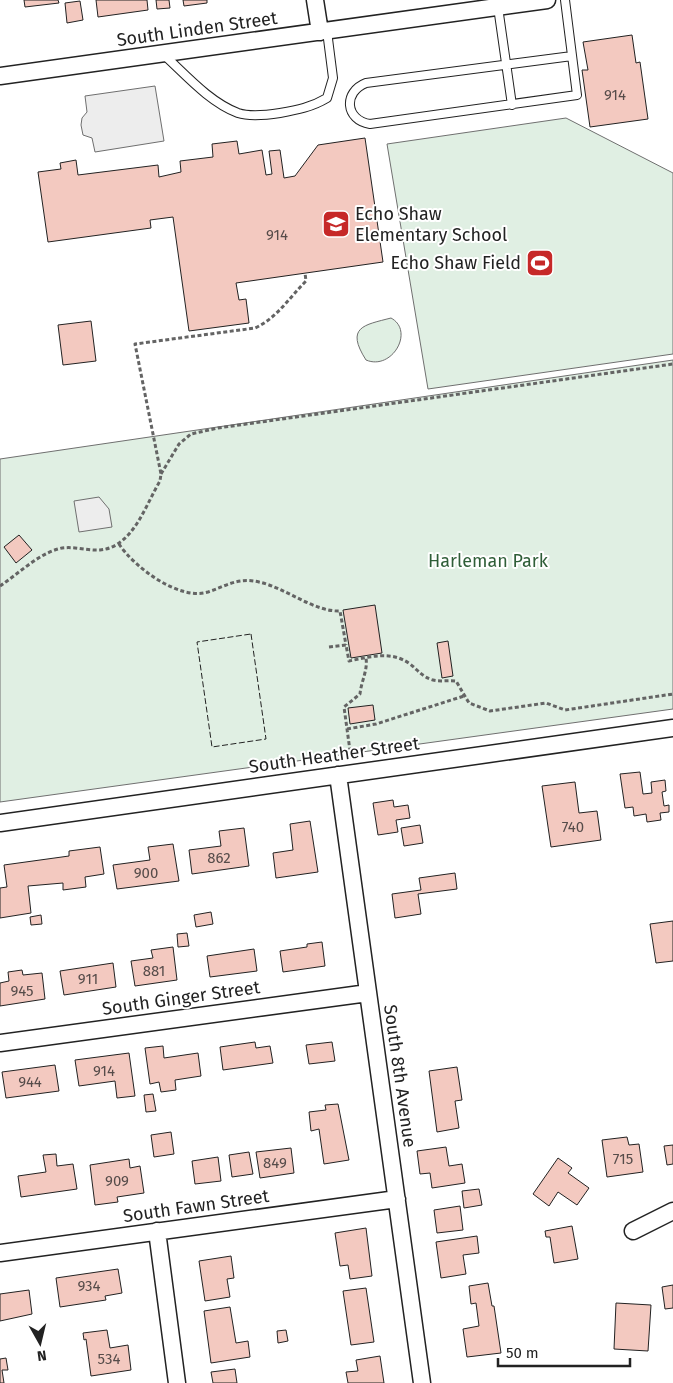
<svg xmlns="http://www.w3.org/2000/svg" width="673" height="1383" viewBox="0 0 673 1383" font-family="'Fira Sans',sans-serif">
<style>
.green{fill:#e0efe3;stroke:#6f6f6f}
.parking{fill:#ededed;stroke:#6f6f6f}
.building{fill:#f3c9c0;stroke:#222}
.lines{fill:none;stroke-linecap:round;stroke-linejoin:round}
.lane-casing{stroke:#222;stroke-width:10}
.street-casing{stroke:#222;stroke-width:19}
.path{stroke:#646464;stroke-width:3;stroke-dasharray:4 2.5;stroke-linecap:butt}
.lane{stroke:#fff;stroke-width:8}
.street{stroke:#fff;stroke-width:16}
.fence{stroke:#222;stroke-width:1;stroke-dasharray:6 2.5;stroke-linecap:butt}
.labels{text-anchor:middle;stroke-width:4;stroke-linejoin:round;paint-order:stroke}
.number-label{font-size:15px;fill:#564c4a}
.street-label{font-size:18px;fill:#222;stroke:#fff}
.poi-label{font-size:18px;fill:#222;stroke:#fff;text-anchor:start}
.park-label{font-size:18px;fill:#2f5e38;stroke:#fff}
</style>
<rect width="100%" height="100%" fill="#fff"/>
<path class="green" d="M566,118l107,55v181l-245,35 -41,-245z
M391,318c24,13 1,53 -25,42 -21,-33 -2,-35 25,-42z
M673,360v349l-673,93v-343z"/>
<path class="parking" d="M155,86l9,55 -69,11 -3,-14 -9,-3 -2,-10 1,-7 5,-6 -2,-16z
M99,497l10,12 3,18 -33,5 -5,-31z"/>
<path class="building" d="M24,0h34l1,3 -34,4z
M96,0h51l1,10 -50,7z
M156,0h13l1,8 -13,1z
M183,0h24v3l-23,3z
M80,1l3,19 -16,3 -2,-20z
M632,35l4,28 4,-1 8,57 -58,8 -8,-57h6l-5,-28z
M365,138l18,124 -147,21 3,17 7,-1 3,24 -60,8 -16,-114 -23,3 1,8 -103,14 -10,-70 23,-3 -1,-6 16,-3 2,15 80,-10 1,12 22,-5 -1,-11 33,-4 -1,-13 25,-3 2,13 23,-4 4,25 6,-1 -3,-23 11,-1 4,28 11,-2 23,-31z
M91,321l5,40 -33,4 -5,-40z
M19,535l13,15 -16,13 -12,-16z
M375,605l7,48 -31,5 -8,-48z
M448,641l5,35 -11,2 -5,-35z
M373,705l2,15 -25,4 -2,-16z
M640,772l3,22 9,-1 -1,-11 14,-2 1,11 -4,1 2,14 5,-1v7l-9,1 1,7 -14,2 -1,-8 -12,2 -1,-9 -8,1 -5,-34z
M575,782l4,31 18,-2 4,29 -50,7 -9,-61z
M393,800l1,7 14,-2 2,13 -14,2 2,12 -20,3 -5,-32z
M310,821l8,51 -42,6 -3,-25 20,-3 -3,-26z
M420,825l3,18 -19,3 -3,-18z
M244,828l5,38 -57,8 -3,-24 32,-4 -2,-15z
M173,844l6,37 -62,8 -4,-24 37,-5 -2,-13z
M100,847l4,27 -19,3 1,10 -23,3v-7l-35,3 3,27 -31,5v-30l7,-1 -3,-22 65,-9v-5z
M455,873l2,16 -39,5 3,20 -26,4 -3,-24 29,-4 -2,-12z
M211,912l2,12 -17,3 -2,-12z
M41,915l1,9 -11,1 -1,-8z
M673,921v40l-17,2 -6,-39z
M187,933l2,13 -11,1 -1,-13z
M322,942l3,24 -42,6 -3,-21 27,-4v-3z
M173,947l4,33 -42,6 -4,-25 22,-3 -2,-8z
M254,949l3,22 -47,6 -3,-21z
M113,963l3,24 -52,8 -4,-24z
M22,970l1,5 19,-2 3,26 -45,7v-23l9,-2 -1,-9z
M255,1042l1,6 14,-2 3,17 -50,7 -3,-23z
M332,1042l3,19 -26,3 -3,-19z
M163,1046l1,12 34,-5 3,23 -26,4 1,10 -15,2 -2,-10 -9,2 -5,-36z
M129,1053l6,43 -18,2 -2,-17 -36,5 -4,-26z
M55,1065l4,26 -53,7 -4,-26z
M457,1067l5,33 -7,1 4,27 -22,4 -8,-61z
M153,1094l3,17 -10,1 -2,-17z
M338,1104l11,56 -25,4 -5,-35 -8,2 -2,-19 17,-2 -1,-5z
M171,1132l3,22 -20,3 -3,-22z
M627,1137l2,8 10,-1 4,28 -36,5 -5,-37z
M673,1145v19l-6,1 -3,-19z
M446,1147l3,19 13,-2 3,19 -33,5 -2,-15 -10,1 -3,-23z
M291,1148l3,25 -34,5 -4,-26z
M249,1152l4,22 -21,3 -3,-22z
M56,1154l1,12 16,-2 4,25 -56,8 -3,-21 28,-4 -3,-17z
M218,1157l3,24 -26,3 -3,-23z
M558,1158l14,10 -4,5 21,15 -12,17 -19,-13 -9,14 -16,-12z
M129,1159l1,9 10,-2 4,27 -27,4 1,5 -23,3 -5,-40z
M479,1189l3,16 -18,3 -2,-17z
M460,1206l3,24 -26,3 -3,-23z
M572,1226l6,33 -24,4 -4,-26h-4l-1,-6z
M366,1228l6,48 -22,3 -2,-14 -8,1 -5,-33z
M477,1236l2,17 -16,2 3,19 -25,4 -5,-36z
M231,1256l3,22 -7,1 3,18 -25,4 -6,-40z
M118,1269l4,24 -17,3 1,4 -46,7 -4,-29z
M488,1283l4,23h2l7,47 -34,4 -4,-28 16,-3 -3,-23 -5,1 -2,-18z
M673,1285v23l-8,1 -3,-22z
M366,1288l8,54 -23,3 -8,-54z
M29,1290l3,24 -32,7v-27z
M616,1303l35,2 -3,46 -34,-2z
M230,1307l6,36 12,-2 2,16 -39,6 -7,-52z
M107,1330l3,18 18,-3 3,25 -40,6 -5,-37 -2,1 -1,-7z
M286,1330l2,11 -10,2 -1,-12z
M380,1356l4,27h-36l-2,-11 12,-1 -2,-11z
M6,1358l2,12h-6l2,13h-4v-24z
M235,1369l2,14h-24l-2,-11z"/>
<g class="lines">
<g class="lane-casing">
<path id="lane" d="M565,0l12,95 -207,29c-25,-4 -27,-32 -4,-41l206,-27
M498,7l14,98
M163,54c22,20 46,48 75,59 12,4 29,2 42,0 17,-3 32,-6 47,-15l6,-20 -6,-47"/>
</g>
<g class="street-casing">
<path id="street" d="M315,0l5,32
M0,76l547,-76
M338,775l84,608
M0,823l673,-95
M0,1043l368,-50
M157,1231l20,152
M633,1231l40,-20
M0,1253l397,-54"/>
</g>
<path class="path" d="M161,474l18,-30 12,-10 27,-6 455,-64
M119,544c15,23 60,57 89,48 18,-6 30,-15 51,-10 27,6 55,30 81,29l6,34
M0,586c18,-12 37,-31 58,-37 13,-4 28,2 42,1 33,-3 45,-44 60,-69l1,-7 -26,-130 120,-16c22,-10 34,-30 51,-47l-1,-8
M329,647l17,-2 3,16c21,-4 42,-11 61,3 8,6 12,13 23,16 7,2 15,0 23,1l13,22 21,8 56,-8 19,7 108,-16
M347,729l29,-5 88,-28
M351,758l-7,-51 16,-13c1,-12 8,-24 6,-36"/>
<use href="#lane" class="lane"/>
<use href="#street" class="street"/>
<path class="fence" d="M251,634l15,105 -54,8 -15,-105z"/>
</g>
<defs>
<g id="school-square" transform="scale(1.4375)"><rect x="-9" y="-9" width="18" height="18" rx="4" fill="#c62828" stroke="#fff"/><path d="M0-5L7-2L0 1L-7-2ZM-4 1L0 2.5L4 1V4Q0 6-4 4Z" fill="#fff"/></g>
<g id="stadium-square" transform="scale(1.4375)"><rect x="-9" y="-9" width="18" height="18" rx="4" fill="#c62828" stroke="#fff"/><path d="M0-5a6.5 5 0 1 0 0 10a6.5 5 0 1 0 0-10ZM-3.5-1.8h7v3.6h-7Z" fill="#fff"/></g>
</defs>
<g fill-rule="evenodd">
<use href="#school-square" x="336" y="224"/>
<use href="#stadium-square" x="540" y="263"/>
</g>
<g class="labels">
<g class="number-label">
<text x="615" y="100">914</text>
<text x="277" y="240">914</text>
<text x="573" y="832">740</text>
<text x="219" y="863">862</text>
<text x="146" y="878">900</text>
<text x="154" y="976">881</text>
<text x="88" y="984">911</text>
<text x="22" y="996">945</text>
<text x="104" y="1076">914</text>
<text x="30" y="1087">944</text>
<text x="623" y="1164">715</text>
<text x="275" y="1168">849</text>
<text x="117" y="1186">909</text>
<text x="89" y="1291">934</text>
<text x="109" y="1364">534</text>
</g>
<g class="street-label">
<text transform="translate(197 29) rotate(-8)" y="6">South Linden Street</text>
<text transform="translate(334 755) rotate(-8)" y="6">South Heather Street</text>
<text transform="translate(181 998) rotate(-8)" y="6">South Ginger Street</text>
<text transform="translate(400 1076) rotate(82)" y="6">South 8th Avenue</text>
<text transform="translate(196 1206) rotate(-8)" y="6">South Fawn Street</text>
</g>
<g class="poi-label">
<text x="355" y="220">Echo Shaw<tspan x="355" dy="21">Elementary School</tspan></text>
<text x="521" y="269" text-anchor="end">Echo Shaw Field</text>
</g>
<g class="park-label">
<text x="488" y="567">Harleman Park</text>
</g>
</g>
<g transform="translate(40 1343) rotate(172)" stroke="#ffffff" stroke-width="4" paint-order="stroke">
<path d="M0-4L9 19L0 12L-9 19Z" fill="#222222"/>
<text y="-8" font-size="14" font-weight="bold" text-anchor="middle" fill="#222222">N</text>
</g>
<path d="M498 1358v8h132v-8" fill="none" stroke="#222222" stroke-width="2.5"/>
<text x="506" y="1358" font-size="15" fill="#222222" stroke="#ffffff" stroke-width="4" paint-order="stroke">50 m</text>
</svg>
